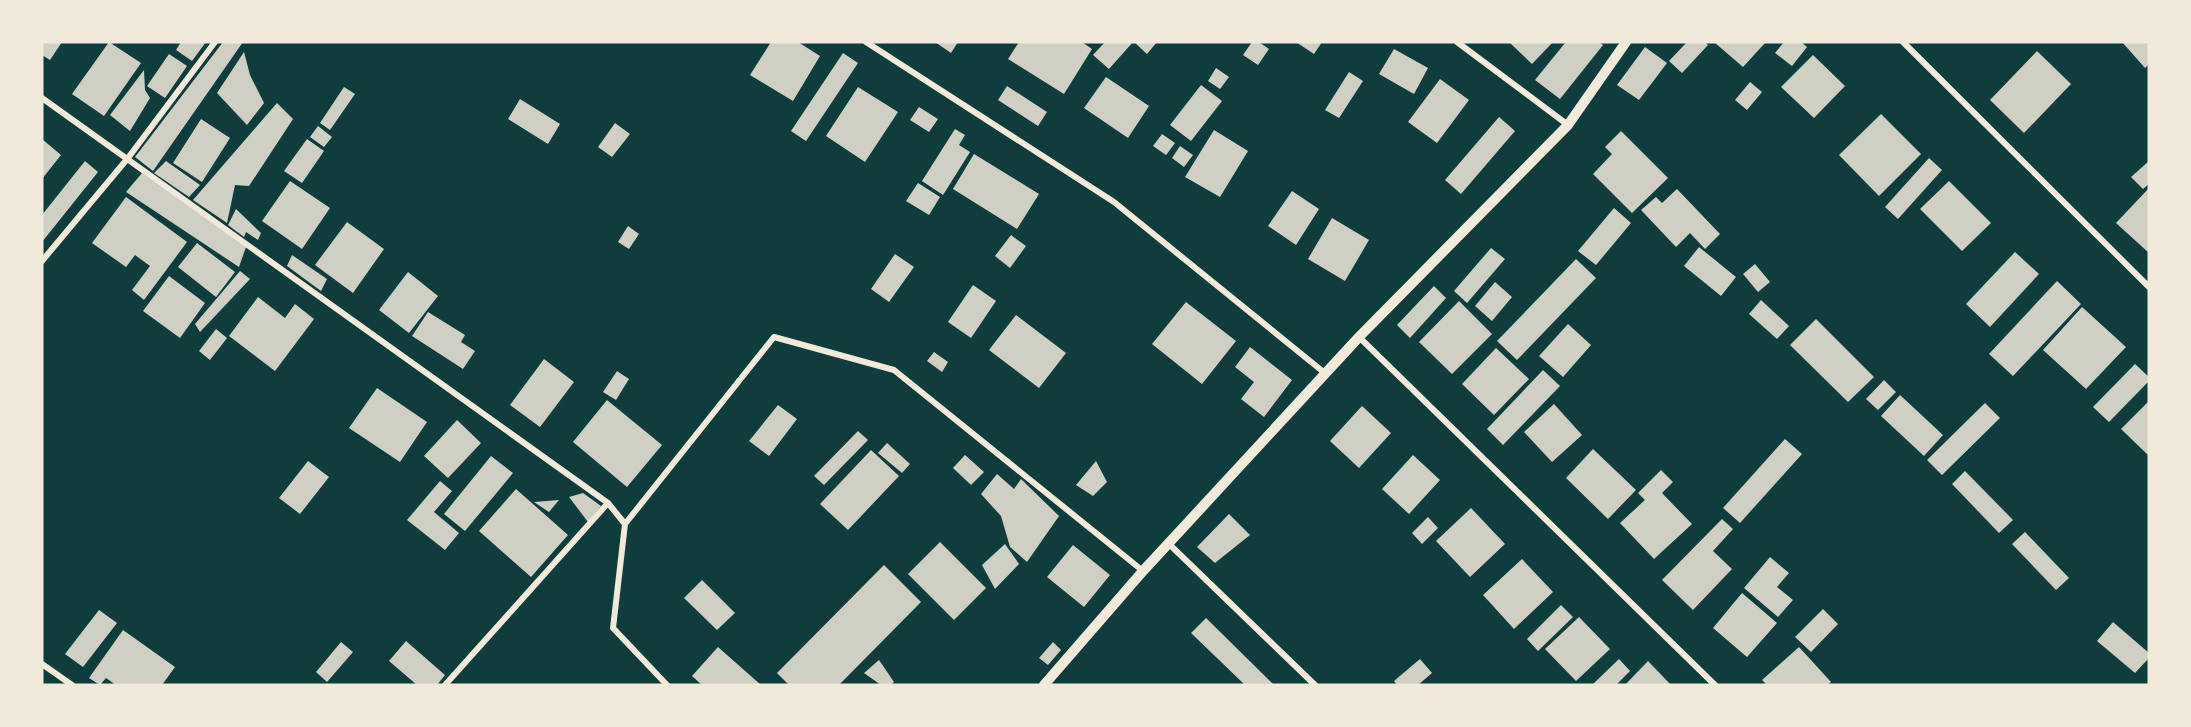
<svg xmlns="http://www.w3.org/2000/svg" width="2191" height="727" viewBox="0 0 2191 727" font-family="Helvetica,sans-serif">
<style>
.building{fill:#cfcfc3}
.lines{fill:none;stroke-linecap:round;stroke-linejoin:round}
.minor{stroke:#f1e9da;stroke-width:6}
.tertiary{stroke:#f1e9da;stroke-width:10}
</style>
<rect width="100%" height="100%" fill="#0f3d3e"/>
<path class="building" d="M42,42h20l-12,18 -8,-5z
M109,42l32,21 -37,53 -32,-22z
M181,42h25l-14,19 -16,-11z
M223,42h20l-90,129 -18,-14z
M771,42h27l22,14 -27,45 -43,-26z
M935,42h23l-7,11z
M1019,42h63l10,7 -28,45 -56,-35z
M1105,42h28l-24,27 -16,-14z
M1134,42h23l-10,12z
M1252,42h7l10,7 -11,16 -15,-10z
M1296,42h26l-8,12z
M1509,42h44l-21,22z
M1563,42h36l4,3 -43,54 -25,-19 30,-37z
M1687,42h18l3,3 -26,28 -13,-12z
M1714,42h52l-23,25z
M1784,42h17l6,5 -15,19 -17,-13z
M2122,42h27v22l-4,4z
M1645,47l22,16 -28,37 -22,-15z
M1394,49l34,19 -14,26 -35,-20z
M2037,51l34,33 -47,49 -34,-33z
M244,52l6,23 14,28 -17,22 -30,-32z
M843,53l15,10 -52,78 -15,-10z
M169,54l18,12 -22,32 -18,-12z
M1813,55l32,31 -31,32 -33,-31z
M1216,68l13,9 -9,12 -12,-8z
M144,70l1,20 5,8 -20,33 -20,-16z
M1349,72l14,9 -24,37 -14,-8z
M1106,77l43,29 -21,32 -44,-30z
M1440,79l29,21 -32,43 -29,-21z
M1750,82l12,10 -15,18 -12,-10z
M1201,85l21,16 -31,40 -21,-16z
M1007,86l40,26 -9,14 -40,-26z
M344,87l11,7 -25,36 -10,-7z
M858,87l40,25 -33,50 -39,-26z
M520,99l40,25 -12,20 -40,-25z
M277,103l16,16 -44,67 -14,-1 -8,38 -34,-23z
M919,107l19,12 -9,13 -19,-12z
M1881,114l40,40 -42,42 -40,-41z
M1499,117l16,14 -54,63 -16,-14z
M201,119l29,19 -28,44 -29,-19z
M615,123l15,11 -18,23 -14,-10z
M318,126l14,11 -8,10 -14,-10z
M955,129l10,6 -6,10 11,7 -27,43 -21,-14z
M1214,130l34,21 -28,46 -35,-20z
M1621,131l47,47 -36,35 -39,-39 19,-20 -7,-7z
M1162,134l13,9 -9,12 -13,-9z
M42,139l19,16 -19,24z
M307,139l17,12 -22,32 -18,-12z
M1180,146l13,9 -9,12 -12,-9z
M974,154l65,40 -22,35 -64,-40z
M1929,158l13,12 -44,49 -13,-12z
M85,161l13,11 -56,70v-27z
M166,161l34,24 -11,12 -35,-24z
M2149,161v23l-6,5 -12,-12z
M142,173l104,74 -7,20 -113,-75z
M290,181l40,27 -28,41 -40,-28z
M1949,181l42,42 -29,28 -42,-42z
M918,183l22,14 -11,18 -23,-14z
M2149,188v65l-33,-30z
M1677,189l43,45 -15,15 -15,-16 -14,14 -35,-37 15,-13 6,6z
M1292,191l27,18 -23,36 -28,-19z
M126,197l61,45 -43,58 -12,-10 18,-24 -15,-11 -9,12 -34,-24z
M1614,208l17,15 -35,42 -18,-14z
M236,209l25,24 -3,7 -12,-8 -2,5 -16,-12z
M1332,218l37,22 -24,41 -37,-22z
M347,222l37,27 -31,44 -38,-28z
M628,226l11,8 -10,15 -11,-7z
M1011,235l15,11 -16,22 -15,-12z
M197,243l38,29 -19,25 -38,-30z
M1699,247l37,30 -15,19 -37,-30z
M1491,248l14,11 -38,44 -13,-12z
M2015,252l24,22 -49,53 -24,-23z
M895,254l19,13 -25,35 -18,-13z
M292,255l35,24 -6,12 -34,-25z
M1576,259l20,19 -79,82 -20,-19z
M1755,264l15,18 -12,10 -15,-18z
M240,271l10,8 -50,53 -5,-8z
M408,272l30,24 -29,37 -30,-23z
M169,276l36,27 -25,35 -37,-27z
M2057,281l24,23 -68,72 -24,-22z
M1495,282l17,15 -20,24 -17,-15z
M973,285l23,16 -25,37 -23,-16z
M1434,286l12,12 -36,40 -13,-13z
M258,297l27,21 10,-14 19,15 -39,52 -46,-35z
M1761,300l28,26 -12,13 -28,-25z
M1459,301l33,33 -40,40 -33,-32z
M1186,302l50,39 -34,43 -50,-40z
M2082,307l44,40 -40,42 -43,-39z
M428,312l37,23 -4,7 14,9 -12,18 -51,-33z
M1016,315l50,38 -27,35 -50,-38z
M1816,319l58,58 -26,25 -58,-57z
M1568,324l23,21 -28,32 -24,-21z
M216,329l11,9 -17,22 -11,-9z
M1250,347l42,33 -28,37 -23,-18 13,-17 -19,-15z
M1496,348l33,31 -35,36 -32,-31z
M934,352l14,10 -6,10 -15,-11z
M544,359l30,23 -34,45 -30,-22z
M2135,364l14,13v4l-40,41 -16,-15z
M1543,370l17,16 -57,59 -16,-16z
M617,371l12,8 -13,21 -13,-8z
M1884,380l12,12 -18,18 -12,-11z
M377,388l50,34 -27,40 -51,-34z
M1900,395l43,40 -19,21 -43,-40z
M607,400l55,45 -35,42 -54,-45z
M2149,401v55l-28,-27z
M1985,403l15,15 -58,57 -15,-15z
M1554,404l28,31 -30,27 -28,-30z
M778,405l19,14 -28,37 -20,-15z
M1362,406l29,27 -32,35 -29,-27z
M457,420l24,23 -33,35 -24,-22z
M858,431l10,9 -44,45 -10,-9z
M1785,439l17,15 -62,69 -17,-15z
M887,443l23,21 -8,9 -24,-20z
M1593,449l43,41 -28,29 -42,-41z
M871,450l28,26 -51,54 -28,-26z
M965,455l19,17 -13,13 -18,-17z
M1413,455l27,25 -31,34 -27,-25z
M491,456l22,17 -48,58 -21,-17z
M308,461l21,16 -29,37 -21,-16z
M1096,461l11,21 -14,14 -17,-11z
M1661,470l12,12 -11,11 30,31 -38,35 -34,-36 25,-23 -7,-7z
M1965,471l48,49 -14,13 -47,-49z
M997,474l17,15 7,-10 38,37 -32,46 -17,-15 -9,-31 -20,-22z
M440,481l12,10 -18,21 25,21 -14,17 -38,-30z
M516,489l52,46 -37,42 -52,-46z
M583,493l18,13 -13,16 -19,-25z
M559,500l-10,12 -15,-10z
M1471,508l34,36 -35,33 -34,-36z
M1229,514l21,21 -35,28 -18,-16z
M1428,517l10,11 -16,16 -10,-11z
M1722,519l11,10 -20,22 19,18 -39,41 -31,-30z
M2025,532l44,46 -13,12 -44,-46z
M940,542l46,46 -32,32 -46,-46z
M1005,544l14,20 -24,25 -13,-24z
M1073,545l37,30 -26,32 -37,-30z
M1770,557l19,16 -12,14 16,13 -15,17 -34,-29z
M1522,559l31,33 -39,37 -31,-34z
M884,565l37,37 -82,83h-50l-12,-12z
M702,580l33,33 -18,17 -33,-32z
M1742,593l35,30 -30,34 -34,-29z
M1561,605l12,12 -35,34 -11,-12z
M1823,609l15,15 -27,28 -16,-15z
M99,610l18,13 -34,44 -18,-13z
M1579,617l31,32 -34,32 -31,-32z
M1206,618l68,67h-29l-54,-52z
M2113,622l36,31v5l-14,15 -38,-32z
M123,630l52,37 -13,18h-46l-10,-7 -6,7 -11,-7z
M406,641l39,34 -8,10h-20l-28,-24z
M341,642l12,10 -26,30 -11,-10z
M1053,642l8,8 -13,15 -9,-7z
M718,647l43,38h-59l-10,-9z
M1799,647l32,35 -4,3h-60l-5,-5z
M1420,659l12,14 -14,12h-21l-3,-4z
M1619,659l11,12 -14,14h-24z
M879,660l15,22 -3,3h-10l-17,-12z
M1648,661l23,24h-46z"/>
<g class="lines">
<path class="minor" d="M866,42l248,160 212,172
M1457,42l111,83
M1903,42l246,245
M42,98l566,405 17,21
M42,261l86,-103 87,-116
M1359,337l356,348
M1169,544l146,141
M42,664l30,21
M445,685l163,-182
M667,685l-54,-57 12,-104 149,-187 120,33 249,201"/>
<path class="tertiary" d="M1044,685l99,-114 216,-234 209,-212 58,-83"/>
</g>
<rect width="2191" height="727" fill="none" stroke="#f1e9da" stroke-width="87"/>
</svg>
